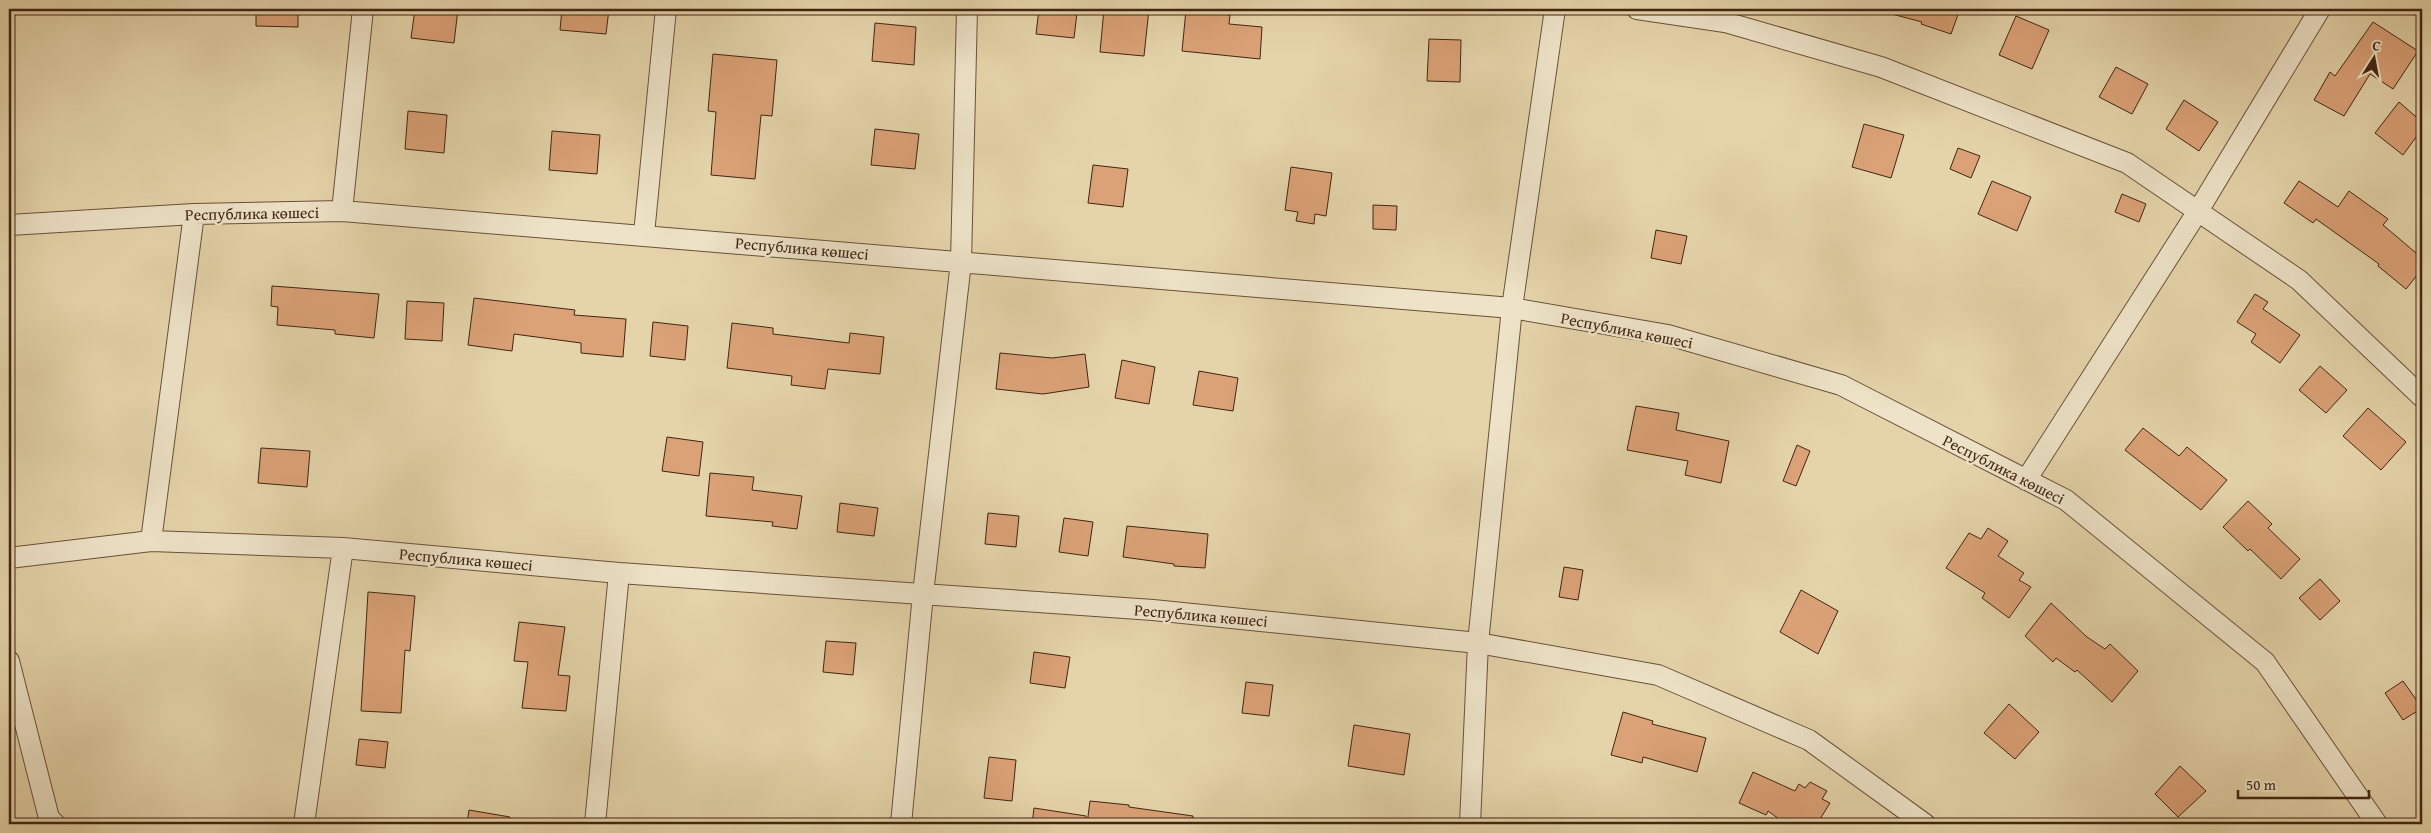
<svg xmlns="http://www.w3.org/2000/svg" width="2431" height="833" viewBox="0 0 2431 833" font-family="'Gentium Book Plus',serif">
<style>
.building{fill:#dba277;stroke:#412513}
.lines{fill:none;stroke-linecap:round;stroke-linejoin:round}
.minor-casing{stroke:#6a5139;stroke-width:22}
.minor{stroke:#eee3c8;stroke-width:20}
.labels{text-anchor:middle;stroke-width:5;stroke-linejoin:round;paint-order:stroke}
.street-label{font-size:16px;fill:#412513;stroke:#eee3c8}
</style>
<rect width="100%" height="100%" fill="#e5d4aa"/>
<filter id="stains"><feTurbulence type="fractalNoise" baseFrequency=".004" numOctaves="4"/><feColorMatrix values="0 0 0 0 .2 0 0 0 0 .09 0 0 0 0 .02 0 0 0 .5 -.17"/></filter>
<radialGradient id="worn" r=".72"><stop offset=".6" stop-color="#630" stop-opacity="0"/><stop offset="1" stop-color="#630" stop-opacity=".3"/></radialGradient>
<path class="building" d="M256,9h42v18l-42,-1z
M415,9h43l-4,34 -43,-5z
M562,9h47l-3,25 -46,-4z
M1039,9l38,4 -3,25 -38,-4z
M1104,9h45l-5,47 -44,-4z
M1888,9h72l-9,25 -30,-10 1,-2 -34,-9z
M1186,10l44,5 -1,9 33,3 -2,32 -78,-8z
M2016,16l33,14 -17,39 -33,-14z
M2373,22l45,29 -25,38 -23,-15 -26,42 -30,-16 16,-28 5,4z
M875,23l41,4 -2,38 -42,-4z
M1429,39l32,1 -1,42 -33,-1z
M713,54l64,6 -5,56 -11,-1 -6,64 -44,-4 5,-63 -8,-1z
M2116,67l32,17 -16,30 -33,-17z
M2184,100l34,22 -19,29 -33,-22z
M2399,102l23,20v7l-19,26 -28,-22z
M408,111l39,4 -3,38 -39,-4z
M1864,124l40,11 -13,43 -39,-11z
M875,129l44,5 -4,35 -44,-4z
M552,131l48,4 -3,39 -48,-4z
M1958,148l22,8 -9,22 -21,-9z
M1093,165l35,4 -5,38 -35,-4z
M1291,167l41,6 -6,43 -11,-2 -1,10 -18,-3 2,-9 -13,-2z
M1992,181l39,16 -14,34 -39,-17z
M2299,181l39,26 11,-16 39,28 -5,6 39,33v11l-16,20 -28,-23 1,-2 -63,-45 -3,4 -29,-20z
M2122,194l24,10 -7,18 -24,-10z
M1373,205l24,1 -1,24 -23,-1z
M1656,230l31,6 -6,28 -30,-6z
M272,286l107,8 -5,44 -39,-4v-4l-58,-5 1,-18 -7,-1z
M2255,294l13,8 -5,7 37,26 -20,28 -29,-21 5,-8 -19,-12z
M474,298l101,12 -1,5 52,4 -3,38 -42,-4v-10l-67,-9 -2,17 -44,-6z
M407,301l37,2 -2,38 -37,-2z
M653,322l35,4 -3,34 -35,-4z
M732,323l41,5v6l76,9 1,-10 34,4 -4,37 -52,-5 -3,20 -34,-4 1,-9 -65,-8z
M1000,353l52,5 33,-4 4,33 -46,7 -47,-5z
M1122,360l33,7 -6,37 -34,-6z
M2320,366l27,24 -21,23 -27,-23z
M1199,371l39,7 -5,33 -40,-6z
M1636,406l43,7 -3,17 53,11 -8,42 -36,-8 3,-14 -61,-11z
M2368,408l38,34 -25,28 -38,-34z
M2143,428l36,28 8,-9 40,33 -26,30 -76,-60z
M667,437l36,5 -4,34 -37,-5z
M1797,445l13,6 -14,35 -13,-5z
M261,448l49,3 -3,36 -49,-4z
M710,473l44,4 -2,13 50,6 -5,33 -25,-3 1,-4 -67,-6z
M2248,501l24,23 -4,4 32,31 -19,20 -31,-30 -2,2 -25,-24z
M840,503l38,5 -4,28 -37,-4z
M988,513l31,3 -3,31 -31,-3z
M1064,518l29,4 -5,34 -29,-4z
M1127,526l81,8 -3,34 -31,-2v-2l-51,-7z
M1988,528l20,13 -10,15 26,17 -5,7 12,7 -22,31 -27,-20 3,-5 -39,-25 23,-35 12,6z
M1564,567l19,3 -5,30 -19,-3z
M2320,579l20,22 -20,19 -21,-22z
M1801,590l37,21 -20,43 -38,-22z
M368,592l47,4 -5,55 -5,-1 -4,63 -40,-2z
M2051,603l36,34 18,12 5,-5 28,27 -26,31 -35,-32 -2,2 -19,-14 -3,4 -28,-26z
M519,622l46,5 -7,48 12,1 -4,35 -44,-3 6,-46 -14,-1z
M826,641l30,2 -3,32 -30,-3z
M1034,652l36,5 -5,31 -35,-5z
M2403,681l19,27 -19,12 -18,-27z
M1246,682l27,3 -4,31 -27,-3z
M2009,704l30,28 -24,27 -31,-26z
M1623,712l30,9 -1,3 54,14 -9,34 -54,-15 -1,6 -31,-8z
M1354,725l56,9 -6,41 -56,-9z
M359,739l29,3 -3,26 -29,-3z
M989,757l27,3 -4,41 -28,-3z
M2180,766l26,25 -28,26 -23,-23z
M1753,772l42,19 4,-7 6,4 5,-6 17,9 -5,8 8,4 -13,21h-31l-18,-13 -2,4 -27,-12z
M1090,801l39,4v2l64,9 -1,8h-105z
M1034,808l52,8 -1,8h-53z
M469,810l41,7 -1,7h-42z"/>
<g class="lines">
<g class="minor-casing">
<path id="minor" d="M1637,9l88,13 156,45 246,96 172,117 123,117
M342,211l21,-202
M9,225l185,-11 148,-3 1170,97 156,27 173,50 225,115 199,162 112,162
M644,234l22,-225
M2026,480l172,-269 122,-202
M151,541l43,-327
M9,558l142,-17 192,7 276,25 534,37 325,33 180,32 151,65 116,84
M9,661l40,157 6,6
M304,824l39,-276
M595,824l24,-251
M901,824l22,-230 38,-332 6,-253
M1470,824l8,-181 34,-335 43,-299"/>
</g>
<use href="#minor" class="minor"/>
</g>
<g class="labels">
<g class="street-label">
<text transform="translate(252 213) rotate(-1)" y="6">Республика көшесі</text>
<text transform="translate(802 248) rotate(5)" y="6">Республика көшесі</text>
<text transform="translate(1627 330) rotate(11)" y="6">Республика көшесі</text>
<text transform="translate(2004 469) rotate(27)" y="6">Республика көшесі</text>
<text transform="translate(466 559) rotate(5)" y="6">Республика көшесі</text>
<text transform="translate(1201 615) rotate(5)" y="6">Республика көшесі</text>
</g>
</g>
<rect width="2431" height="833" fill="none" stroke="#e5d4aa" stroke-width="30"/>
<rect x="10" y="10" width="2411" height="813" fill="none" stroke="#412513" stroke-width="2.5"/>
<rect x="15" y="15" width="2401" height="803" fill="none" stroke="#412513"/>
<g transform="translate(2374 58) rotate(11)" stroke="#eee3c8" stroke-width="4" paint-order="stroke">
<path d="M0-4L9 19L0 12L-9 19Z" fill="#412513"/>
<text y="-8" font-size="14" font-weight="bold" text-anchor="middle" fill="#412513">С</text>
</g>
<path d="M2238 790v8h131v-8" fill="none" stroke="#412513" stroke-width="2.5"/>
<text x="2246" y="790" font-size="15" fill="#412513" stroke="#eee3c8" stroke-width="4" paint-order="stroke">50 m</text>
<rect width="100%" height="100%" filter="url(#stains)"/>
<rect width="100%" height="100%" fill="url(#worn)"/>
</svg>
